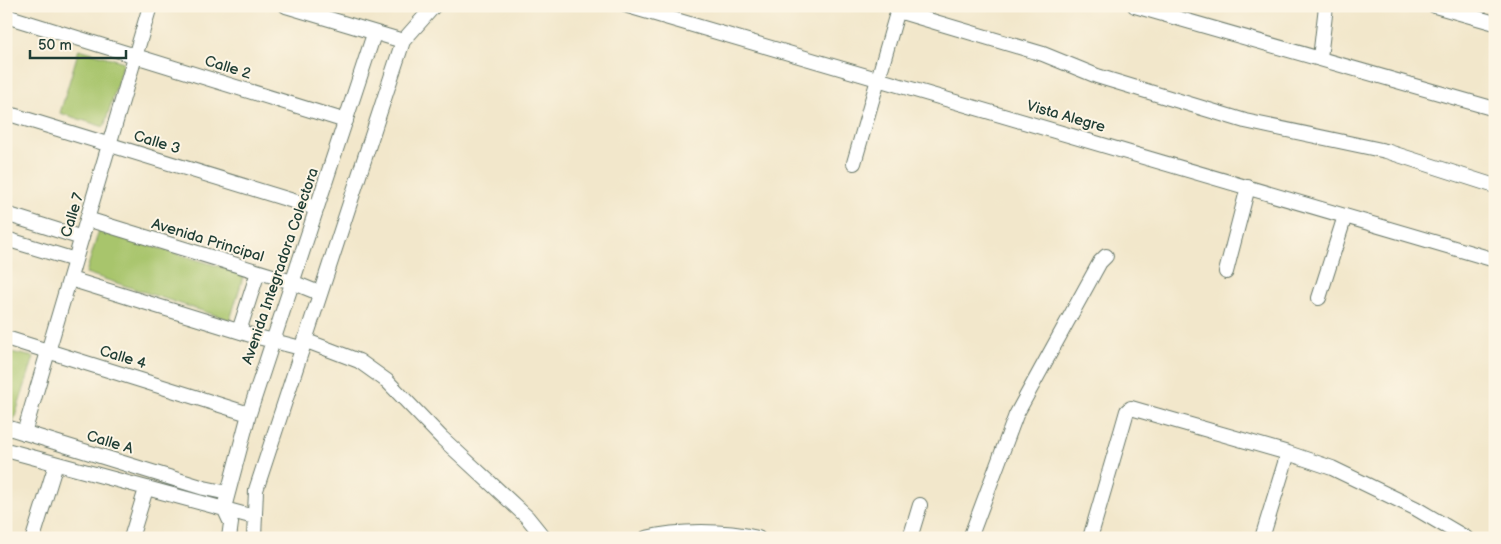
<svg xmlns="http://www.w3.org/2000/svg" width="1501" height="544" viewBox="0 0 1501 544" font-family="'Balsamiq Sans',sans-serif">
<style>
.green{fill:#a8c56c;stroke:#648150}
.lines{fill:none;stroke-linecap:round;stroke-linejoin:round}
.minor-casing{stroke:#697869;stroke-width:16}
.minor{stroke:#fff;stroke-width:14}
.labels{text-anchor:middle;stroke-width:4;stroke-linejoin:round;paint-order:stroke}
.street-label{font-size:15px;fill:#1f3d34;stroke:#fcf5e5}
</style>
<rect width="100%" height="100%" fill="#fcf5e5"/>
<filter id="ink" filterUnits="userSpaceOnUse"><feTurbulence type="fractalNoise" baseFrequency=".02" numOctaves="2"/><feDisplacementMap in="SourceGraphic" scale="10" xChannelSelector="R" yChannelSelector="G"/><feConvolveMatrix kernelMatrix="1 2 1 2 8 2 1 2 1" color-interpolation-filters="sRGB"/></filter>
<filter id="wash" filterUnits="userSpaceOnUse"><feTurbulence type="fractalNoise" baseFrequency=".0096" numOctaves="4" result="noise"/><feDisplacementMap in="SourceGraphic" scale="20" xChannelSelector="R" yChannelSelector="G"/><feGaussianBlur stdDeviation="1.12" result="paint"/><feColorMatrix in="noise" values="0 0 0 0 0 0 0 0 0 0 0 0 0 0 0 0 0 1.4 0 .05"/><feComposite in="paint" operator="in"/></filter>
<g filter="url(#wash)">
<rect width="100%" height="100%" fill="#f2e7cb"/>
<path class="green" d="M79,49l45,13 -20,65 -44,-14z
M99,230l145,44 -14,46 -144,-47z
M6,351l28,6 -23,72 -5,-2z"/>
</g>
<g filter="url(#ink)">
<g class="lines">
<g class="minor-casing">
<path id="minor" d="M286,6l117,35
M628,6l867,254
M1135,6l360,103
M1435,6l60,17
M898,11l145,43 54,22 148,45 141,30 109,35
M6,16l340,105
M1320,58l6,-52
M6,113l310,95
M854,163l45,-157
M6,214l76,24
M87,219l205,63 27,11
M6,239l69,21
M1226,272l22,-85
M70,279l184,57 47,12
M1319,298l26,-82
M239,331l19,-59
M6,338l243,76
M304,340l55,21 28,20 55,57 85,79 17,21
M6,427l198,61 24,5
M24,433l126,-427
M6,450l248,67
M33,538l23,-74
M131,538l15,-49
M229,538l2,-15 -7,-15 25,-94 125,-380
M254,538l2,-48 147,-449 31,-35
M646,538c32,-8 79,-8 112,0
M910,538l10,-33
M970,538l46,-123 84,-153 6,-6
M1090,538l33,-113 4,-14 4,-3 157,45 44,15 83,40 51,30
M1262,538l26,-85"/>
</g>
<use href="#minor" class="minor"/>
</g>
</g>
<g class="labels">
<g class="street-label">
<text transform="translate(228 67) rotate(17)" y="5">Calle 2</text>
<text transform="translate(1066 116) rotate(16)" y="5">Vista Alegre</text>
<text transform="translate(157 142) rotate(17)" y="5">Calle 3</text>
<text transform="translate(72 215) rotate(-73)" y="5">Calle 7</text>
<text transform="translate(208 240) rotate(17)" y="5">Avenida Principal</text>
<text transform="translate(280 266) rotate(-71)" y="5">Avenida Integradora Colectora</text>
<text transform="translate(123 357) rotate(17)" y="5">Calle 4</text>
<text transform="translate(110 442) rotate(17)" y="5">Calle A</text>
</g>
</g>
<rect width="1501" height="544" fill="none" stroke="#fcf5e5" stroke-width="25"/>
<path d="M30 50v8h96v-8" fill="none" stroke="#1f3d34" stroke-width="2.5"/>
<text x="38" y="50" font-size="15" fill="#1f3d34" stroke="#fcf5e5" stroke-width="4" paint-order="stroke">50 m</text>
</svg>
